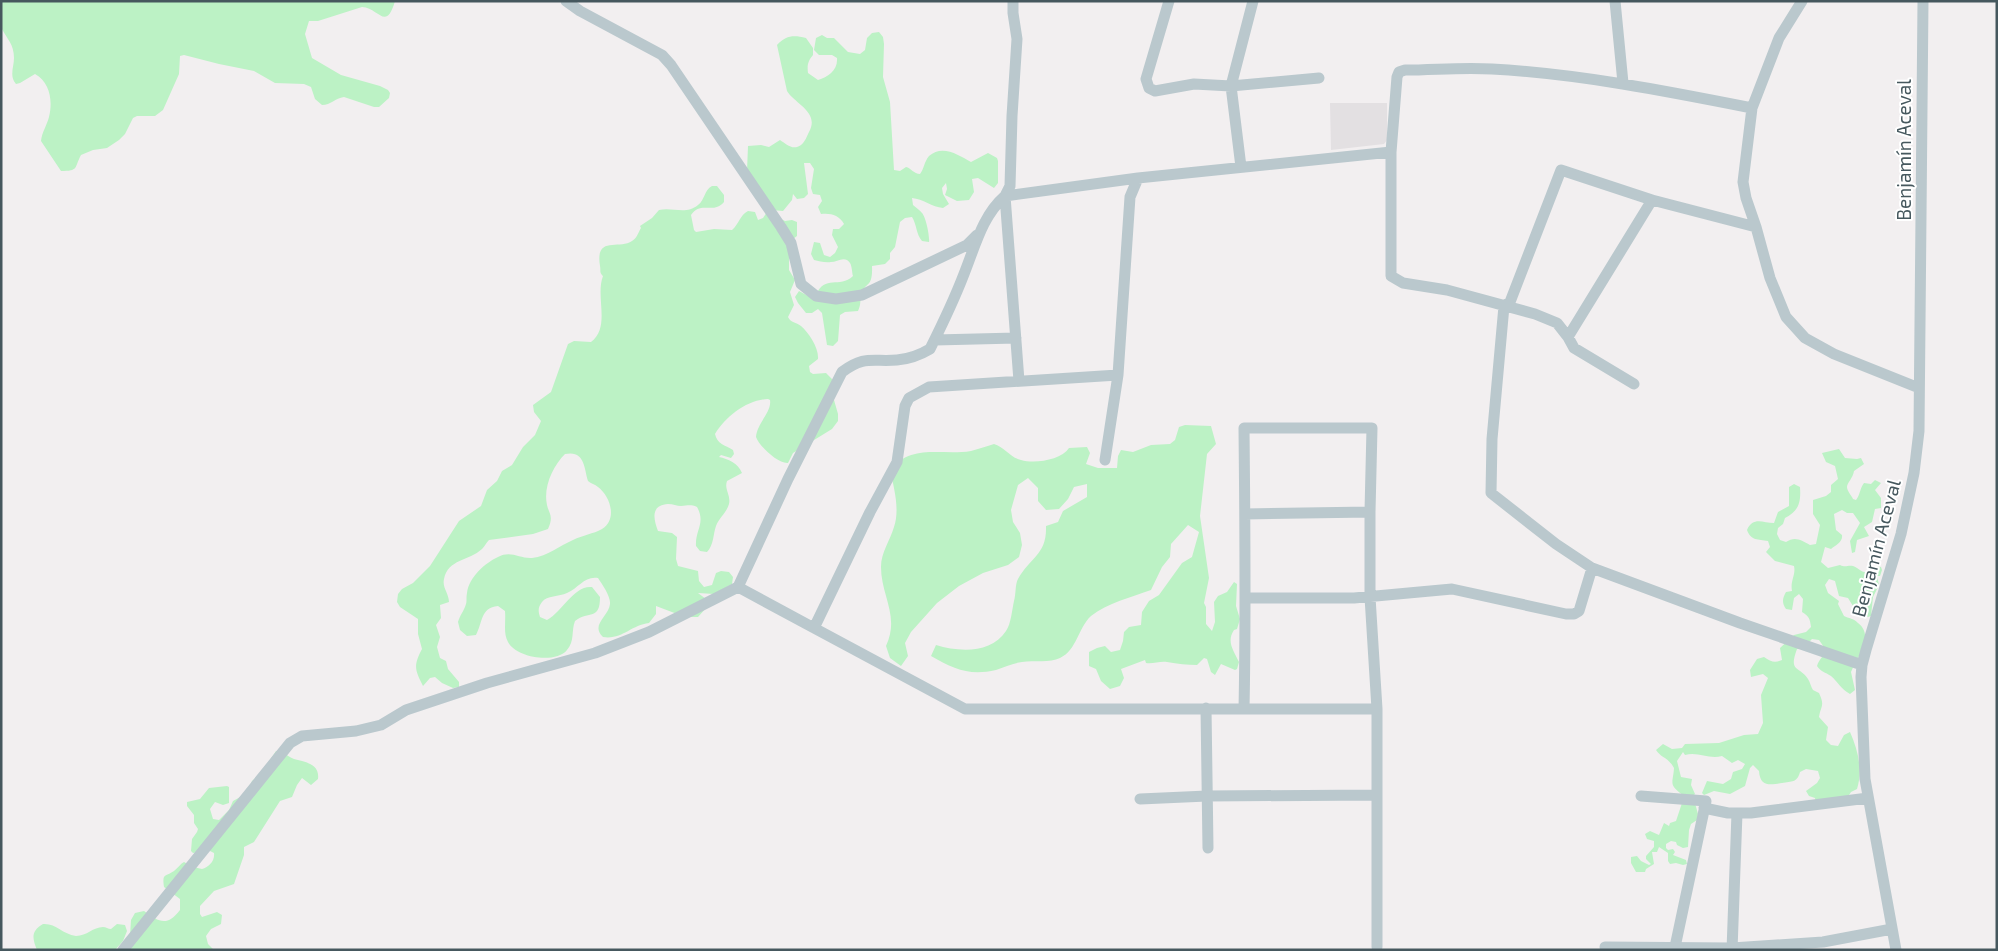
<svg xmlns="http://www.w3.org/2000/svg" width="1998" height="951" viewBox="0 0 1998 951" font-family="'Exo 2',sans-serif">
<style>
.education{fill:#e3e0e2}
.green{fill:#bcf2c5}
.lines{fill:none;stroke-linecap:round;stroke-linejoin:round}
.minor{stroke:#bac8cd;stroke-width:11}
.labels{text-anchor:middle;stroke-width:4;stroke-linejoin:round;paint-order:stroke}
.street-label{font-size:19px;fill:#46585e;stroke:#fff}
</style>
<rect width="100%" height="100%" fill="#f2eff0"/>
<path class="education" d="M1330,103h57v37l-3,4 -53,6z"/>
<path class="green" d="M1,1h394c-9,31 -16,7 -33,6l-44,14h-9l-4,13 7,24 29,17 39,11 8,4 2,3 -1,5 -10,9h-5l-30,-10c-9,1 -13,8 -22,8l-7,-6 -4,-12 -7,-3 -29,-1 -21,-12 -35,-7 -35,-9 -4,1 -1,18 -16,36 -8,6h-18l-4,2 -8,16 -6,6 -12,8 -14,2 -12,5c-7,13 -2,16 -20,16l-20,-30c1,-9 6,-16 8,-24 4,-16 1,-35 -14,-43l-15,9 -4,1c-7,-8 -2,-17 -2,-26 0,-14 -7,-19 -12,-29 -2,-7 -1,-20 -1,-28z
M879,32l4,5 1,7 -1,33 7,25 4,68 6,1 6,-4c5,1 8,7 14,7 4,-5 4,-12 9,-18 13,-12 30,-1 42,6l17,-9 9,5 1,3v22l-4,5 -16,-10 -6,1 2,13 -5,8 -12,1 -12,-6 2,-6 -1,-6 -4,5 1,6 6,10 -6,4c-11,-1 -20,-9 -31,-10l1,7c3,3 7,5 9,8 4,4 8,24 7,29l-7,-1c-6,-7 -5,-16 -10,-24l-7,1 -5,4 -5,25 -5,6v6l-5,5 -13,2c1,23 -7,15 -11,29 -1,6 0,10 -3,16l-13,1 -5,3 -2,26 -5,5 -6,-1 -5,-32 -4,-4 -6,4h-6l-8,-10 -3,-6 4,-6 11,6 6,-2c9,-21 23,-6 37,-19 -1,-3 -1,-10 -3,-13 -5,-8 -13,-1 -19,-1 -6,1 -12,-1 -17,-2l-3,-6 3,-12 6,1 4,12 6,2 5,-4 3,-6 -6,-12 1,-6h6l5,-5c-5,-9 -13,-11 -23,-10l-3,-7 4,-6 -2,-6 -7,-1 -2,-6 3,-19 -4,-6h-6l4,31 -4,4 -7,1 -4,-5 -1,6 -9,11 -11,-1 -25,-39 1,-25 13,-1 8,2 11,-7c6,4 13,11 21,5 4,-3 6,-9 8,-13 11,-20 -14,-28 -22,-41l-10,-46c9,-10 17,-10 29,-7l7,10v7c-5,6 -6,10 -5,18l10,7c10,-3 20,-10 19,-22l-5,-3h-13l-5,-5 2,-12 6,-3 5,3h7l14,14 12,2 5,-4 2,-12 5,-5z
M712,186h5l7,9v7c-11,13 -23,-2 -33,13l3,15 2,2 18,-3 18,1c7,-6 8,-15 16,-19l7,1 3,8 5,-2 4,-6 18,9 7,-1 5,2v14l-8,6v28l6,10 -5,12 4,13 -6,12c3,6 8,5 13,9 8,7 18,22 17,33l-9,7 1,6 3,2 13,-1 6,6v14l6,21v7l-6,8 -39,24 -5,10c-10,1 -29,-17 -32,-26 1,-14 16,-25 14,-37l-2,-1c-21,1 -42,17 -53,35 2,10 10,11 18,16l1,4 -3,4 -10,-3 -2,2c9,2 19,6 23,16l-15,8c-3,8 4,14 2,23 -2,8 -10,14 -13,22 -3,8 -2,19 -9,26l-7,-1 -4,-5c-1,-16 10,-23 1,-39 -7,-3 -10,-1 -16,-1 -4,0 -8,-2 -13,-2 -17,1 -15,14 -10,27l14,2 5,4 -1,22 2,7 20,5 1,10 5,6 8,-2 4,-12 5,-2 8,1 4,5 -1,7 -18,10 -16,-1 8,6 1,8 -9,10h-13l-29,-11v8l-7,9c-18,2 -27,17 -46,14 -13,-12 6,-21 7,-33 1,-7 -8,-20 -12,-26 -14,-2 -19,10 -31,15 -8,4 -20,2 -25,9 -4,5 -4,9 -2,15l7,3c16,-9 27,-35 45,-33l8,10c0,24 -11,13 -25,24 -4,10 0,20 -8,29 -11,14 -51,8 -59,-8 -5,-9 -2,-20 -3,-31l-7,-5c-18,2 -15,16 -22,29l-9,1 -7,-6 -2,-8c2,-7 6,-11 8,-18 1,-3 0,-7 1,-11 2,-16 18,-30 31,-36 13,-7 22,2 34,1 16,-2 27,-12 41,-18 10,-5 20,-6 29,-11 16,-10 8,-33 -4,-42 -3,-3 -7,-3 -10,-6 -4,-13 -3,-31 -23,-27 -12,12 -22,33 -18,51 2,9 7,11 1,24l-15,5 -44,6c-3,3 -4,6 -7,9 -13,12 -34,10 -38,30 -2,9 5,14 5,23l-9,3 1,13 -5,7 4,12 -3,10 3,11 6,3 2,8 11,13v5l-6,1 -11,-5 -7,-6 -5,1 -7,8c-8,-16 -10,-20 -1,-37l-4,-15v-15l-18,-12 -3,-5 1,-8 4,-5 11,-6 17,-17 29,-45 22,-15 6,-16 10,-9 5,-10 10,-6 11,-18 12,-12 6,-14 -7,-9 -1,-7 18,-13 17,-48 6,-3 17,1c20,-15 4,-45 12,-66 -4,-4 -2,-5 -3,-10 -5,-31 19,-16 32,-25 5,-3 6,-8 9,-13l-1,-2 12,-8 7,-8c14,-3 27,5 39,-5 7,-5 6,-15 14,-19z
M1185,425l26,1 5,18 -9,10 -7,62 9,62 -5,25 2,4v17l6,7 3,-9 -1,-20 4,-6 9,-4 7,-10 3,2 -1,22 4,13 -3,10 -3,1c-8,12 0,21 5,32l-2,7 -2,1 -14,-6 -6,11 -4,-3 -4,-13 -3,-1 -7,7c-10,0 -19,-1 -30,-3 -7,-1 -14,2 -21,1l-1,-3 -24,9 3,9 -4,8 -10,3 -9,-8 -5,-12 -7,-3v-14l8,-4 8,-2 6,6 9,-2 3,-9 1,-9 5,-5 12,-2 1,-13 7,-11 10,-6 23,-32 10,-6 7,-25 -11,-7 -17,19 -1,13 -8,10 -11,23c-19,7 -44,13 -60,26 -13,12 -14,34 -31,42 -10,5 -26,2 -38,4 -9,1 -17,5 -26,8 -27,6 -42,-1 -65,-14l5,-11c23,7 55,9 70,-14 5,-7 6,-21 8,-30 2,-6 1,-17 4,-22 12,-22 29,-24 28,-53l12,-4 5,-11 24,-14v-13l-13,3 -6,12 -9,10 -13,1 -8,-9v-13l-10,-10 -10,7 -7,25 2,12 7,11 2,12 -3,12 -11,8 -25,8 -24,13 -22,17 -26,29 -6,11 3,13 -7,10 -11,-8 -4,-12c14,-30 -5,-50 -5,-79 0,-15 9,-26 13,-40 6,-18 0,-39 -4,-57 22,-27 52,-14 81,-19 8,-2 16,-5 23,-7 10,3 17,14 27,16 14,4 40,0 48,-12l18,-1 3,6 -4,11 12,4h19l1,-12 3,-6 12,2 18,-7 19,-1 5,-4 4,-13z
M1839,449l6,9 12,1 4,-1 3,6 -10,7c-1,7 -7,12 -7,16 0,4 5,9 6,12l3,1c4,-5 4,-12 8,-17l7,1 4,-4 6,3 -6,7 6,8v10l-6,1 -3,13 -8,5 5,9 -12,4 -2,12 -3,1 -2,-12 10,-18 -7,-10h-6l-5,-3 -8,4 2,16 6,5c1,7 -6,10 -11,14l-6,-2 -4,15 7,6 12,-3c6,3 7,0 13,1 6,2 8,7 15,6l3,-6 10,1 1,3 -2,6h-3l2,9 -6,12 -2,19 -3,1 -12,-6 -8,-13 -9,-2 -4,-15 -6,-2 -4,6 3,8 11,8 -1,3 6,12c4,2 11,3 14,7 17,13 -1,34 -7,49l4,18 -5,4c-9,-5 -12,-12 -19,-18 -6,-4 -10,-4 -14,-10 2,-7 7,-10 9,-16l-7,-10 -7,-1 -9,9 -6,1c-9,24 3,17 11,30 2,3 3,8 5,11l6,3c6,13 2,12 0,24l9,10 -2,13 5,5 7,1 6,-11 6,-3c8,18 13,38 7,57l-6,3 -4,6 -31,6 -1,-6 -6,-2 -3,-5 11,-8 3,-5 -2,-7 -12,-2 -6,3c-3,11 -8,9 -18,11 -12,2 -22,4 -23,-12l-6,-6 -3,3 -5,18 -15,8 -16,-3 -10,4 -2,-2 5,-12 16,3 8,-5 2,-7 9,-3 3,-5 -7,-4 -6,3 -10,-7c-13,4 -24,-5 -37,-1l-2,-3 -6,9 4,16 11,2 -1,6 4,9 -2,2 5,18 -1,6 -6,4 -2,6 -1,17 -5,1 -6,-3 -1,-3 -5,-1 -5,3v4l2,2 5,-1 2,3 -2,3 13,5 1,4 -4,1 -7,-2 -6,1 -2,-3v-8l-9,-6 -2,5h-5l2,12 -8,5 -1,3h-9l-5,-9v-6l6,-1 4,5 8,4 2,-1 -5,-5v-3l8,-9v-6l-7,-2 -2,-5 5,-3 9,4 5,-12 5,3 1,-3 6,-2 6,-18 1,-8c-15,-11 -10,-11 -9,-27 -6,-11 -13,-10 -18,-18l7,-6 9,5 10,-1 3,-4 34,-1 25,-8 14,-1 5,-11 -2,-28 7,-17 -5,-4 -12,3 -1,-7 7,-11 7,-2c7,5 11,6 18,3l-2,-12 14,-13 12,-3 5,-5c-1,-8 -2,-11 -9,-15l1,-13 -4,-5 -5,4 -2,12 -6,-1c-4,-6 -4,-10 0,-17l6,-1c-2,-10 4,-16 2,-25l-19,-5 -9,-9 4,-5 -2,-6c-10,-2 -17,0 -21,-11 6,-14 16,-7 27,-7l4,-11 11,-6v-19l5,-3 6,3c1,15 -1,24 -15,31l-2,6 -5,4 -1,6 3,6 6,2c9,-6 15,-2 24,3l6,-1 4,-19 -7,-11v-14l13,-4 5,-4v-7l7,-6 -3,-13 -9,-4 -4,-9z
M276,751c9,0 10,5 18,8 10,3 26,4 24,20l-7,6 -9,-7 -5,7 -5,12 -12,4 -26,41 -10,5v8l-10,29 -20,7 -14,15v8l2,3 15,-5 5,3 -1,9 -10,5 -5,7 2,8 6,6h-89l5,-14 1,-16 4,-7 9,-2c15,11 23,16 36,-1v-11l-16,-12c-2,-14 1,-10 10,-16 4,-3 6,-7 10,-9l9,5 9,2c7,-2 13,-8 12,-16l-4,-2 -17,2 -2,-2 1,-12 5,-7 1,-3 -4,-6v-8l-7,-9v-4l13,-3 9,-11 18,-2 2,1v16l-6,2 -8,-3 -5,7 3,10 6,1 10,-10 4,-9 9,-5 7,-8 3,-7 10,-9z
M43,924c13,-1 19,10 33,12 11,0 17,-9 27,-9 3,0 5,2 8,2l6,-5 8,1 2,6 -4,10 -8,9h-78c-5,-12 -6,-19 6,-26z"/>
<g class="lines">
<path class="minor" d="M566,1l14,10 82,44 9,10 110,162 10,16 10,41 15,12 20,3 26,-4 105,-50 10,-10
M1013,1v12l4,26 -5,77 -2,70 -5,10 14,185
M1169,1l-23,78 3,9 6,3 39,-7 37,2 88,-8
M1615,1l8,82
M1391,152v124l12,7 44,7 88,24 22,9 11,14 84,-137 104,27 -10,-29 -3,-16 9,-74
M1241,167l-10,-81 22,-85
M1652,200l-91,-30 -51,132 -6,4 -12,133 -1,54 65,51 36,24 148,55 122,42
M1756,227l14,51 16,39 19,21 29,16 85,34
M1568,337l6,11 60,36
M935,340l81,-2
M1118,375l-189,12 -20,11 -4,8 -8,56 -27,50 -56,116 151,81h412
M1105,460l13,-85 12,-178 8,-19
M1370,512v85l7,112v238
M738,587l76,41
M1246,598h108l98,-9 114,25h8l5,-3 13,-43
M1206,708l2,140
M1244,709c2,-94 1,-187 0,-281h128l-2,84 -125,2
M1641,796l65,5 -31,146
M1140,799l67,-3 170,-1
M1704,808l24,5h23l117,-15
M1605,947l127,1 91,-6 69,-13
M123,950l167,-207 12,-7 54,-5 25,-6 25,-15 81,-27 108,-30 54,-21 89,-45 50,-108 54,-107c23,-17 30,-10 55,-12 12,-1 23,-5 33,-11 12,-24 24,-49 34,-75 11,-27 18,-58 41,-78l133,-18 253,-26 6,-75 2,-5 6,-2c29,0 58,-3 87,-1 88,5 174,22 260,39l27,-70 23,-37
M1732,950l5,-137
M1896,950l-31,-171 -4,-102 1,-12 4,-15 35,-116 13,-61 5,-42 4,-430"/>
</g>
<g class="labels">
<g class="street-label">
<text transform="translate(1904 150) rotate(-90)" y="7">Benjamín Aceval</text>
<text transform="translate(1876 548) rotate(-75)" y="7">Benjamín Aceval</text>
</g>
</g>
<rect width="1998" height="951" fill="none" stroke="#46585e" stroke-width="5"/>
</svg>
